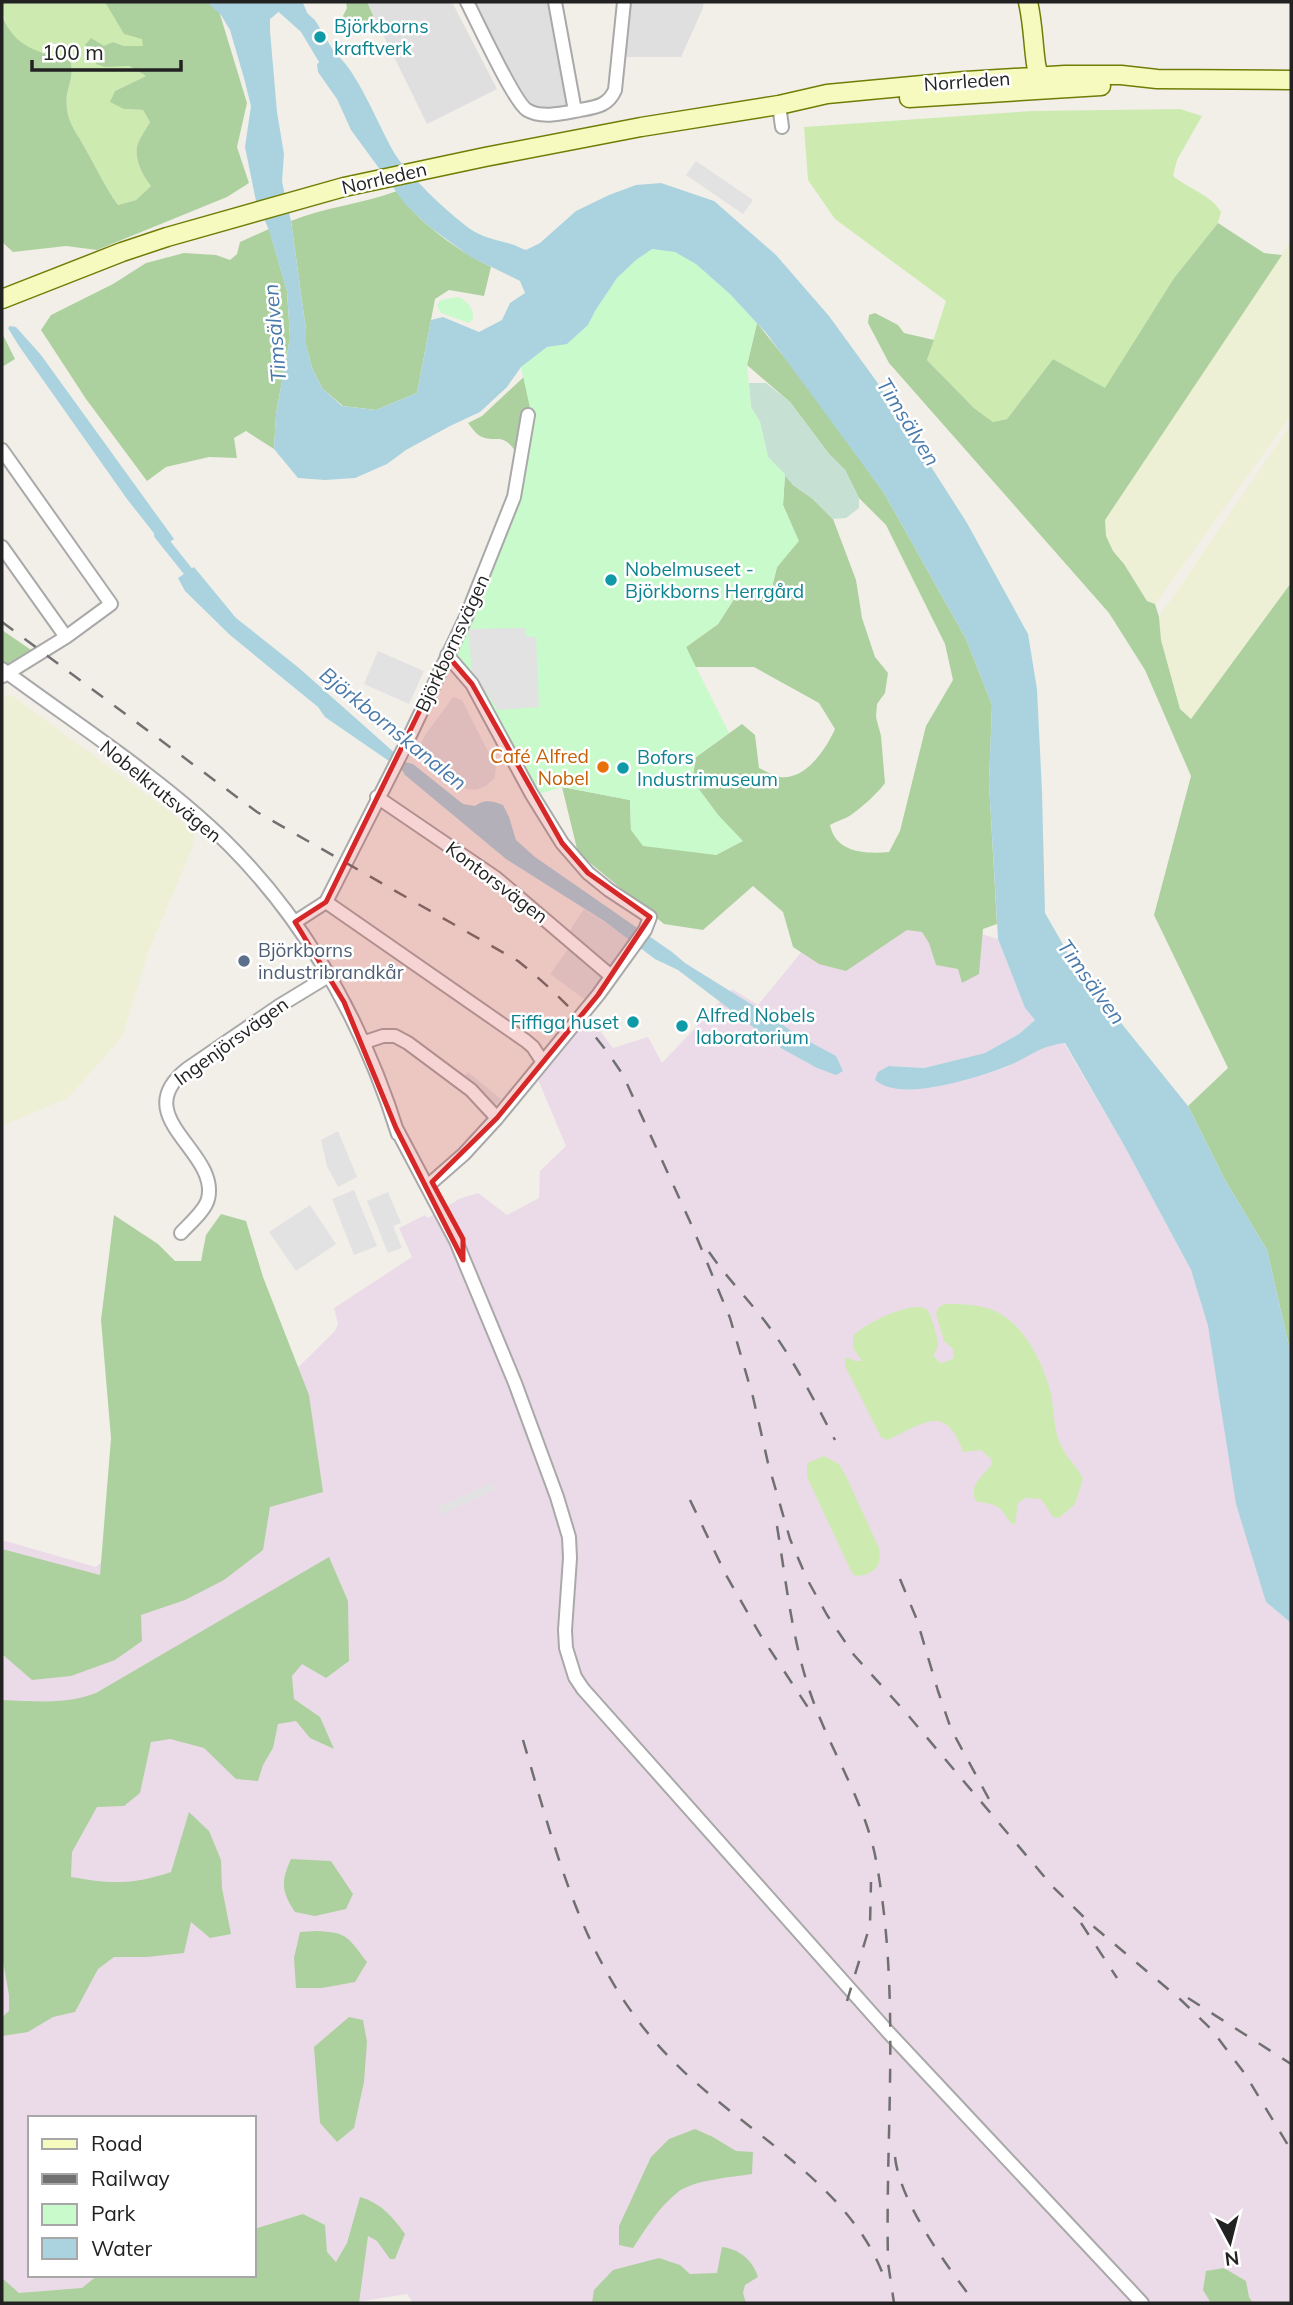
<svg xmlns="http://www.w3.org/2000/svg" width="1293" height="2305" viewBox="0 0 1293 2305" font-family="Mulish,sans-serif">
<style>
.residential{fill:#e0dfdf}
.industrial{fill:#ebdbe8;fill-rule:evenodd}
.farmland{fill:#eef0d5}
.grass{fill:#cdebb0}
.forest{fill:#add19e}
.wetland{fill:#c6e0d4}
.park{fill:#c8facc}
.parking{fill:#e2e2e2}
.water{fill:#aad3df}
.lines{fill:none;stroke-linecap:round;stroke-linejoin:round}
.canal{stroke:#aad3df;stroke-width:10}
.river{stroke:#aad3df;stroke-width:18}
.street-casing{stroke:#a9a9a9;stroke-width:16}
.secondary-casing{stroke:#707d05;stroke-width:21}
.street{stroke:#fff;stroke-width:12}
.secondary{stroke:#f7fabf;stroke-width:18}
.rail{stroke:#707070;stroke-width:2.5;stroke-dasharray:14 14;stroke-linecap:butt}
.marked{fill:#d62828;fill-opacity:0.2;stroke:#d62828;stroke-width:5;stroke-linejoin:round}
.culture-dot{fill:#0f9aa8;stroke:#fff;stroke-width:2.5}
.food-dot{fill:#e8710a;stroke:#fff;stroke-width:2.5}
.service-dot{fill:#5c6f8a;stroke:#fff;stroke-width:2.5}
.labels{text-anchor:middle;stroke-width:5;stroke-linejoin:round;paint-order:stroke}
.culture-label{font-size:19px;fill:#0d838f;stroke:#fff;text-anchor:start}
.street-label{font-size:19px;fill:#222;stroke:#fff}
.food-label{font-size:19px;fill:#c56008;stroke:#fff;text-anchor:end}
.service-label{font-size:19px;fill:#4e5e75;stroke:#fff;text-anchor:start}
.water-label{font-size:21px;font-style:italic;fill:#4a7aab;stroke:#fff}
</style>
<rect width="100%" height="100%" fill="#f2efe9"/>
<path class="residential" d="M367,2h85l45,87 -70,35z
M475,2h73l20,110 -34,-2 -15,-14 -46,-91z
M628,2h76l-1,6 -22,49h-57z"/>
<path class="industrial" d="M849,894l149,45 27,69 10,12 -16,14 -34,19 -61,15 -35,-2 43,22 74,-21 41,-22 17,-2 61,104 66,123 17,56 58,276 25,21v680h-878l-6,-9 -57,9h-348v-763l94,27 239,-236 3,-7 -4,-16 78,-51 -13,-29 26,-13 3,3 31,-19 19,-6 29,22 32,-17 1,-27 26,-25 -30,-71 52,-60 25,33 35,-11 14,26 70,-74 26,16zM30,2118h224v157h-224z"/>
<path class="farmland" d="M1291,240v176l-136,188 -8,-3 -23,-37 -11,-13 -7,-15 -1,-16z
M1291,424v159l-100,136 -11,-10 -19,-69 -2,-23z
M2,695l11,1 176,130 5,9v9l-45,106 -27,87 -54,61 -66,28z"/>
<path class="grass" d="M2,2h103l8,12 30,25v7h-19l-11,-4 -19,13 2,9 33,2 17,10 -31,15 9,18 19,1 7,12c-4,7 -9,14 -12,21 -5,14 4,32 13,43l-15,14 -18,5c-13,-18 -22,-38 -33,-57 -7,-14 -17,-24 -18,-40 -3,-18 9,-29 3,-48 -12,-3 -27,-4 -38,-9 -19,-9 -30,-29 -30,-49z
M1180,109l22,7 -25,44 -4,16c16,13 38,19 48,36l-3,11 -44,55 -69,111 -52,-30 -46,60 -14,3 -19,-14 -47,-48 19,-59 -111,-82 -27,-39 -4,-53 227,-16z
M944,1304c14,0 29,0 43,4 34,10 54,50 63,82 4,16 3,32 8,48 5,17 17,25 25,41l-8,25 -16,14 -6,-1 -12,-18 -16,-1 -7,5 -3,22c-9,-4 -9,-12 -16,-17 -6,-5 -16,-5 -23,-7 -8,-16 6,-24 16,-37l-1,-5 -10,-9 -18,2c-18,-52 -42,-26 -76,-12l-6,-3 -36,-71v-9l10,4h7l-9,-13v-12c9,-11 62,-38 74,-26 4,3 12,32 11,36 -1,4 -4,7 -4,10l5,6 4,1 11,-5 -1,-9 -9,-8 -8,-27 2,-6z
M824,1456l15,8 7,12 33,72c4,19 -6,27 -23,28l-4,-3 -45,-96v-14z"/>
<path class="forest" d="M105,2h105l9,9 28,92 -10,44 12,36 -22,14 -130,53 -31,-4 -53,6 -11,-10v-227c13,34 37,37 68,45 6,19 -6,29 -3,48 1,16 11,26 18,40 11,19 20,39 33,57l18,-5 15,-14c-9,-11 -18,-29 -13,-43 3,-7 8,-14 12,-21l-7,-12 -19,-1 -14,-7 5,-11 31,-15 -17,-10 -24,1 -9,-3 -2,-9 -9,-10 6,-7 13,8 9,-4 11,4h19l-1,-7 -18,-5z
M346,2h21l7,15 -31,17 -4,-10 8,-16z
M397,191c20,31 60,59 94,76l-7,29 -35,-6 -14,9 -18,94 -41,17 -33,-4 -21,-18 -10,-20 -6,-23v-15l-15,-109c34,-14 71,-17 106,-30z
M1218,223l46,30 18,2 -177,265 1,16 7,15 11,13 23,37 8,3 4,13 2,23 19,69 11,10 100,-136v772l-24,-105 -42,-70 -37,-74 40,-38 -74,-153 37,-139 -46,-106 -36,-57 -220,-250 -21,-40 1,-8 6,-2 23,12 6,8 30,7 -7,20 47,48 19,14 14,-3 46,-60 52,29 69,-110z
M269,229l18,62 3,47 -14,76 -2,35 -28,-18 -12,7 3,20 -28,-1 -43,10 -19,14 -61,-82 -45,-69 10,-15 62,-31 33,-21 38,-10 32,2 14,5 7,-6 3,-12z
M757,323l44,55 83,115 82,146 26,66 -3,78 8,141 -14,5 -4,45 -17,9 -4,-14 -22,-4 -7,-22 -7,-11 -15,-2 -61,41 -27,-7 -26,-17 -10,-35 -30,-26 -50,44 -39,-6 -86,-71 -16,-66 68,13 1,30 85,25 26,-14 -24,-26 -26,-35 4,-23 46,-33 13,11 4,33c7,3 14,8 21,9 26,3 46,-28 55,-48l-16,-26 -65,-36h-60l-8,-20 32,-23 16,-25 12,-10 26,-2 5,-20 21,-26 -15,-36 2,-31 8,11 20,14 20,20 23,61 6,38 13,39 13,16 -3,20 -8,11 -1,13 5,19 4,47c-8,11 -23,24 -34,32 -6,4 -14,6 -21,10 6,28 35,29 59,27l11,-21 26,-105 27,-46 -8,-36 -59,-119 -27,-27 -14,-28 -16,-16 -39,-52 -43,-37z
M2,333l13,26 -13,8z
M528,373l12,12 -24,67c-14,-21 -20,-8 -36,-16 -4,-2 -9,-9 -12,-13l14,-7z
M2,630l32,22 -23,16 -9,-7z
M221,1214l25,7 17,56 46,118 14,97 -53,15 -7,43 -39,30 -39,20 -44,15 1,26 -27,19 -44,16 -39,4 -30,-26v-105l98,26 11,-137 -10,-118 13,-105 44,29 17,17h26l5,-26z
M329,1557l19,44 1,60 -23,17 -24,-14 -10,12 2,23 26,18 14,32 -24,-11 -14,-17 -18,3 -5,24 -10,17 -5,16 -22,-2 -32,-31 -34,-9 -19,3 -11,51 -16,13 -27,1 -25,45 -1,25c39,7 62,8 100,-5l18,-60 20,19 12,29 1,28 9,46 -21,4 -19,-16 -7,31 -37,4h-33l-16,12 -23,43 -22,5 -25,15 -26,4v-19l7,-6v-16l-7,-39v-256c34,1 62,5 94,-7z
M291,1859l40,2 22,33 -7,15 -31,7 -20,-4c-14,-21 -14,-31 -4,-53z
M316,1931c33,1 32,7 51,31l-12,20 -33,6h-26l-2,-30 6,-26z
M349,2017l14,3 4,22 -3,40 -10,46 -17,14 -17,-19 -6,-76z
M695,2129l18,8 23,14 17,1 -1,22c-19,3 -59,6 -74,18 -19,15 -32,36 -45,56l-14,-3v-19l32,-69 18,-18z
M360,2197c21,6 33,20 45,37l-10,25h-5l-13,-18 -9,-5 -9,67h-357v-25l17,15 63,-5 16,-13h156v-46l49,-15 22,11 2,27 9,10 11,-19z
M722,2247c18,2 31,14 36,30l-13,8 -2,8 3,10h-154l2,-13 19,-20 46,-12 21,7 10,9 27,-1z
M1224,2268l22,13 3,16 4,6h-42l-8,-13 3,-19z"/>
<path class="wetland" d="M749,383h17l24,19 39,52 16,16 14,28v10l-13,10 -13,1 -20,-20 -20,-14 -25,-28 -8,-35 -9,-15z"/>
<path class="park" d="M651,249c8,1 15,1 22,3 30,7 63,49 84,71l-10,42 4,42 9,15 8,35 17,17 -2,31 16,36 -22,26 -5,20 -26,2 -12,10 -16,25 -32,23 43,86 -33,24 -4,23 26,35 25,26 -27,14 -73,-9 -12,-16 -1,-30 -67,-13 -24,7 -84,-136c28,-61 59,-129 71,-194l-4,-2 10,-45 -11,-50 26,-20 20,-3 21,-19 7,-14 22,-33 19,-18z
M458,297c10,4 16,12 15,22l-4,4 -28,-10 -4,-8 4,-5z"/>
<path class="parking" d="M696,161l57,39 -10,14 -57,-39z
M525,628v8l11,1 3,70 -41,3 -26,-39 -4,-42z
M378,651l46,20 -15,33 -45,-20z
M453,697l9,3 34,67 -1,11 -9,8 -10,4 -10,-1 -49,-36 8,-18z
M584,909l48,31 -44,62 -38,-28 23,-32 -7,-6z
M468,1072l33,27 -6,7 -33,-26z
M338,1131l19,46 -19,10 -11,-21 -6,-26z
M354,1190l23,56 -23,9 -22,-56z
M388,1192l13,31 -8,3 9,22 -14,5 -21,-52z
M310,1205l26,39 -40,27 -27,-39z
M492,1483l3,7 -54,25 -3,-8z"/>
<path class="water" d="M207,2h94l2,1 8,19 -7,4 -10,-8 -4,2 -9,-10 -11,9v12l7,81 7,42 -2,28 9,39 15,109v15l6,23 10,20 20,18 34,4 41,-17 14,-73 12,-3 36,15 23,-12 8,-17 15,-10 -5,-12 -49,-24 -40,-29 -25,-23 -55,-75 -14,-31 -19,-27 -1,-8 15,-11c22,7 50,82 65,104 13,20 58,63 78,75 13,7 23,8 36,12 5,1 10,5 15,6l14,-7 36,-32 33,-16 27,-10 25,-2 53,18 62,54 53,61 48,66 90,141 61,111 9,55 5,103 3,121 31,54 112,139 37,74 42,70 24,105v268l-25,-21 -30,-98 -28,-178 -17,-56 -66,-123 -60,-104c-27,3 -36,15 -60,24 -30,11 -104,36 -130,13l3,-8 11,-6 35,2 61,-15 34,-19 16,-14 -10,-12 -27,-69 -9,-156 3,-78 -26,-66 -82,-146 -117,-159 -37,-40 -34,-30 -21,-12 -23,-3 -16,11 -19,18 -22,33 -7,14 -21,19 -20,3 -26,20 -14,20 -27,25 -30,14 -44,24 -19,14 -32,14 -30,2 -27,-2 -24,-29 2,-35 14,-76 -3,-47 -18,-61 -13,-29 -11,-54 6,-41 -7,-28 -14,-48 -9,-15z
M10,326l6,1 25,28 133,184 -10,7 -37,-47 -108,-153 -11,-18z
M194,567l42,51 63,50 106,94 8,2 50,40 12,2c10,-7 17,-5 28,-1l6,12 7,23 19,17 137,95 13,11 82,51 30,21 39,21 7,15 -7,4 -19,-7 -36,-20 -103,-78 -23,-11 -51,-38 -98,-62 -101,-84 -3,-5 -77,-53 -7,-10 -88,-72 -45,-44 -7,-13z"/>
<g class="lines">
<path class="canal" d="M159,535l36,45"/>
<path class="river" d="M281,2l27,24 30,50"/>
<g class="street-casing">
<path id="street" d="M467,2c10,19 47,100 60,108 15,9 37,3 53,0 16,-3 28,-4 35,-20l9,-88
M555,2l20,109
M779,105l3,22
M2,450l109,154 -45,33 -63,39
M2,547l64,90
M2,669c65,48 134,93 195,146 97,84 163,197 201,319
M377,797l119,81 115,98
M326,902l200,139 7,6 9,14
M295,922l31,-20 78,-154 63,-133 47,-118 14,-82
M365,1042l18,-6h12l13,7 63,47 26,28
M396,1128l60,113 59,142 42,114 12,40 1,21 -5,72 1,18 9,29 8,12 306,344 253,270
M432,1182l32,-28 33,-36 101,-123 47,-65 5,-13 -41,-27 -21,-17 -26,-30 -31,-50 -59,-109 -25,-29
M181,1233c8,-9 24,-22 27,-34 12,-48 -82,-82 -21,-130l92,-63 51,-31"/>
</g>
<g class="secondary-casing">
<path id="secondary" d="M1028,2c5,21 5,41 8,62 1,8 5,13 6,22
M909,98l192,-12
M2,299l120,-47 45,-15 177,-50 141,-30 156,-30 138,-22 48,-11 138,-13 100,-6h56l36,4 134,1"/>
</g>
<use href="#street" class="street"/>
<use href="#secondary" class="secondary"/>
<path class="rail" d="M2,622l255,190 261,149c41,33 76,69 105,114l69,151 38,92 23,79 15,66 22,76 17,40 20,36 27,40 53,59 146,173 40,39 88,74 31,30 33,44 46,76
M709,1252c18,26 39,47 58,72 27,36 47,76 68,116
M690,1500l36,75 35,61 48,73
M777,1526c9,55 15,113 33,166 19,57 55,109 66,168 25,133 9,269 12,403l6,40
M900,1579l17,41 21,71 13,38 39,72
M523,1740c35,118 61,232 151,322 68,69 178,122 211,218
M1081,1923l36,55
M1188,1998l103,66
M847,2001l23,-76 1,-43
M895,2157c5,46 52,109 80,146"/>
</g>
<path class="marked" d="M447,655l25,29 90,159 26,30 62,44 -52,78 -101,123 -65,64 31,57v21l-67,-132 -52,-126 -49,-80 31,-20z"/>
<g class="culture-dot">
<circle cx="320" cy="37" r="7"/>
<circle cx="611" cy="580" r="7"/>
<circle cx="623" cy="768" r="7"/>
<circle cx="633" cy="1022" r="7"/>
<circle cx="682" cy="1026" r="7"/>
</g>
<circle class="food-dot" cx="603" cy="767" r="7"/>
<circle class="service-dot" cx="244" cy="961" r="7"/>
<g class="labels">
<g class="culture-label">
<text x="334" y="33">Björkborns<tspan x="334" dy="22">kraftverk</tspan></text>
<text x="625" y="576">Nobelmuseet -<tspan x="625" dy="22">Björkborns Herrgård</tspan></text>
<text x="637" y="764">Bofors<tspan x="637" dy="22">Industrimuseum</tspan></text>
<text x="696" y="1022">Alfred Nobels<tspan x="696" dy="22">laboratorium</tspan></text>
<text x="619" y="1029" text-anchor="end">Fiffiga huset</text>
</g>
<g class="street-label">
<text transform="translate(967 81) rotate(-4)" y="7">Norrleden</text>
<text transform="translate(384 178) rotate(-13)" y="7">Norrleden</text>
<text transform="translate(452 643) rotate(-65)" y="7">Björkbornsvägen</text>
<text transform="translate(161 791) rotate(39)" y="7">Nobelkrutsvägen</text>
<text transform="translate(497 882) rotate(37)" y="7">Kontorsvägen</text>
<text transform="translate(231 1041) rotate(-36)" y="7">Ingenjörsvägen</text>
</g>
<g class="food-label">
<text x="589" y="763">Café Alfred<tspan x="589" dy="22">Nobel</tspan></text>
</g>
<g class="service-label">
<text x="258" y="957">Björkborns<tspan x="258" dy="22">industribrandkår</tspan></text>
</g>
<g class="water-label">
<text transform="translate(275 333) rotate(-95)" y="7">Timsälven</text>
<text transform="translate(908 422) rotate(58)" y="7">Timsälven</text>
<text transform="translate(393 729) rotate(39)" y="7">Björkbornskanalen</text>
<text transform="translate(1091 982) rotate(54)" y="7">Timsälven</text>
</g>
</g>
<rect width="1293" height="2305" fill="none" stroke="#222222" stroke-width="7"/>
<rect x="28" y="2116" width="228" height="161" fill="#ffffff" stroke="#a7a7a7" stroke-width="2"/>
<rect x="42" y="2139" width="35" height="10" fill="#f7fabf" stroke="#a7a7a7" stroke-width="2"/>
<text x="91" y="2151" font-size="21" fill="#222222">Road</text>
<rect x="42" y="2174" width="35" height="10" fill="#707070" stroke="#a7a7a7" stroke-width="2"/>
<text x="91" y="2186" font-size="21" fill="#222222">Railway</text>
<rect x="42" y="2204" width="35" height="21" fill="#c8facc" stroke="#a7a7a7" stroke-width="2"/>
<text x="91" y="2221" font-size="21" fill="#222222">Park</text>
<rect x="42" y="2238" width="35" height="21" fill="#aad3df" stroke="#a7a7a7" stroke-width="2"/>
<text x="91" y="2256" font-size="21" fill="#222222">Water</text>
<g transform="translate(1230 2242) rotate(173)" stroke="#ffffff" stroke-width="5" paint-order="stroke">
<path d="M0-5L12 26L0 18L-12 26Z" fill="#222222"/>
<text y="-10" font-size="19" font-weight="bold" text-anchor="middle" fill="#222222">N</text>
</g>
<path d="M32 60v10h149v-10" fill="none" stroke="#222222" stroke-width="3.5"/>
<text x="42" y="60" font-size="21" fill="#222222" stroke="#ffffff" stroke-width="5" paint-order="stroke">100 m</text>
</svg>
